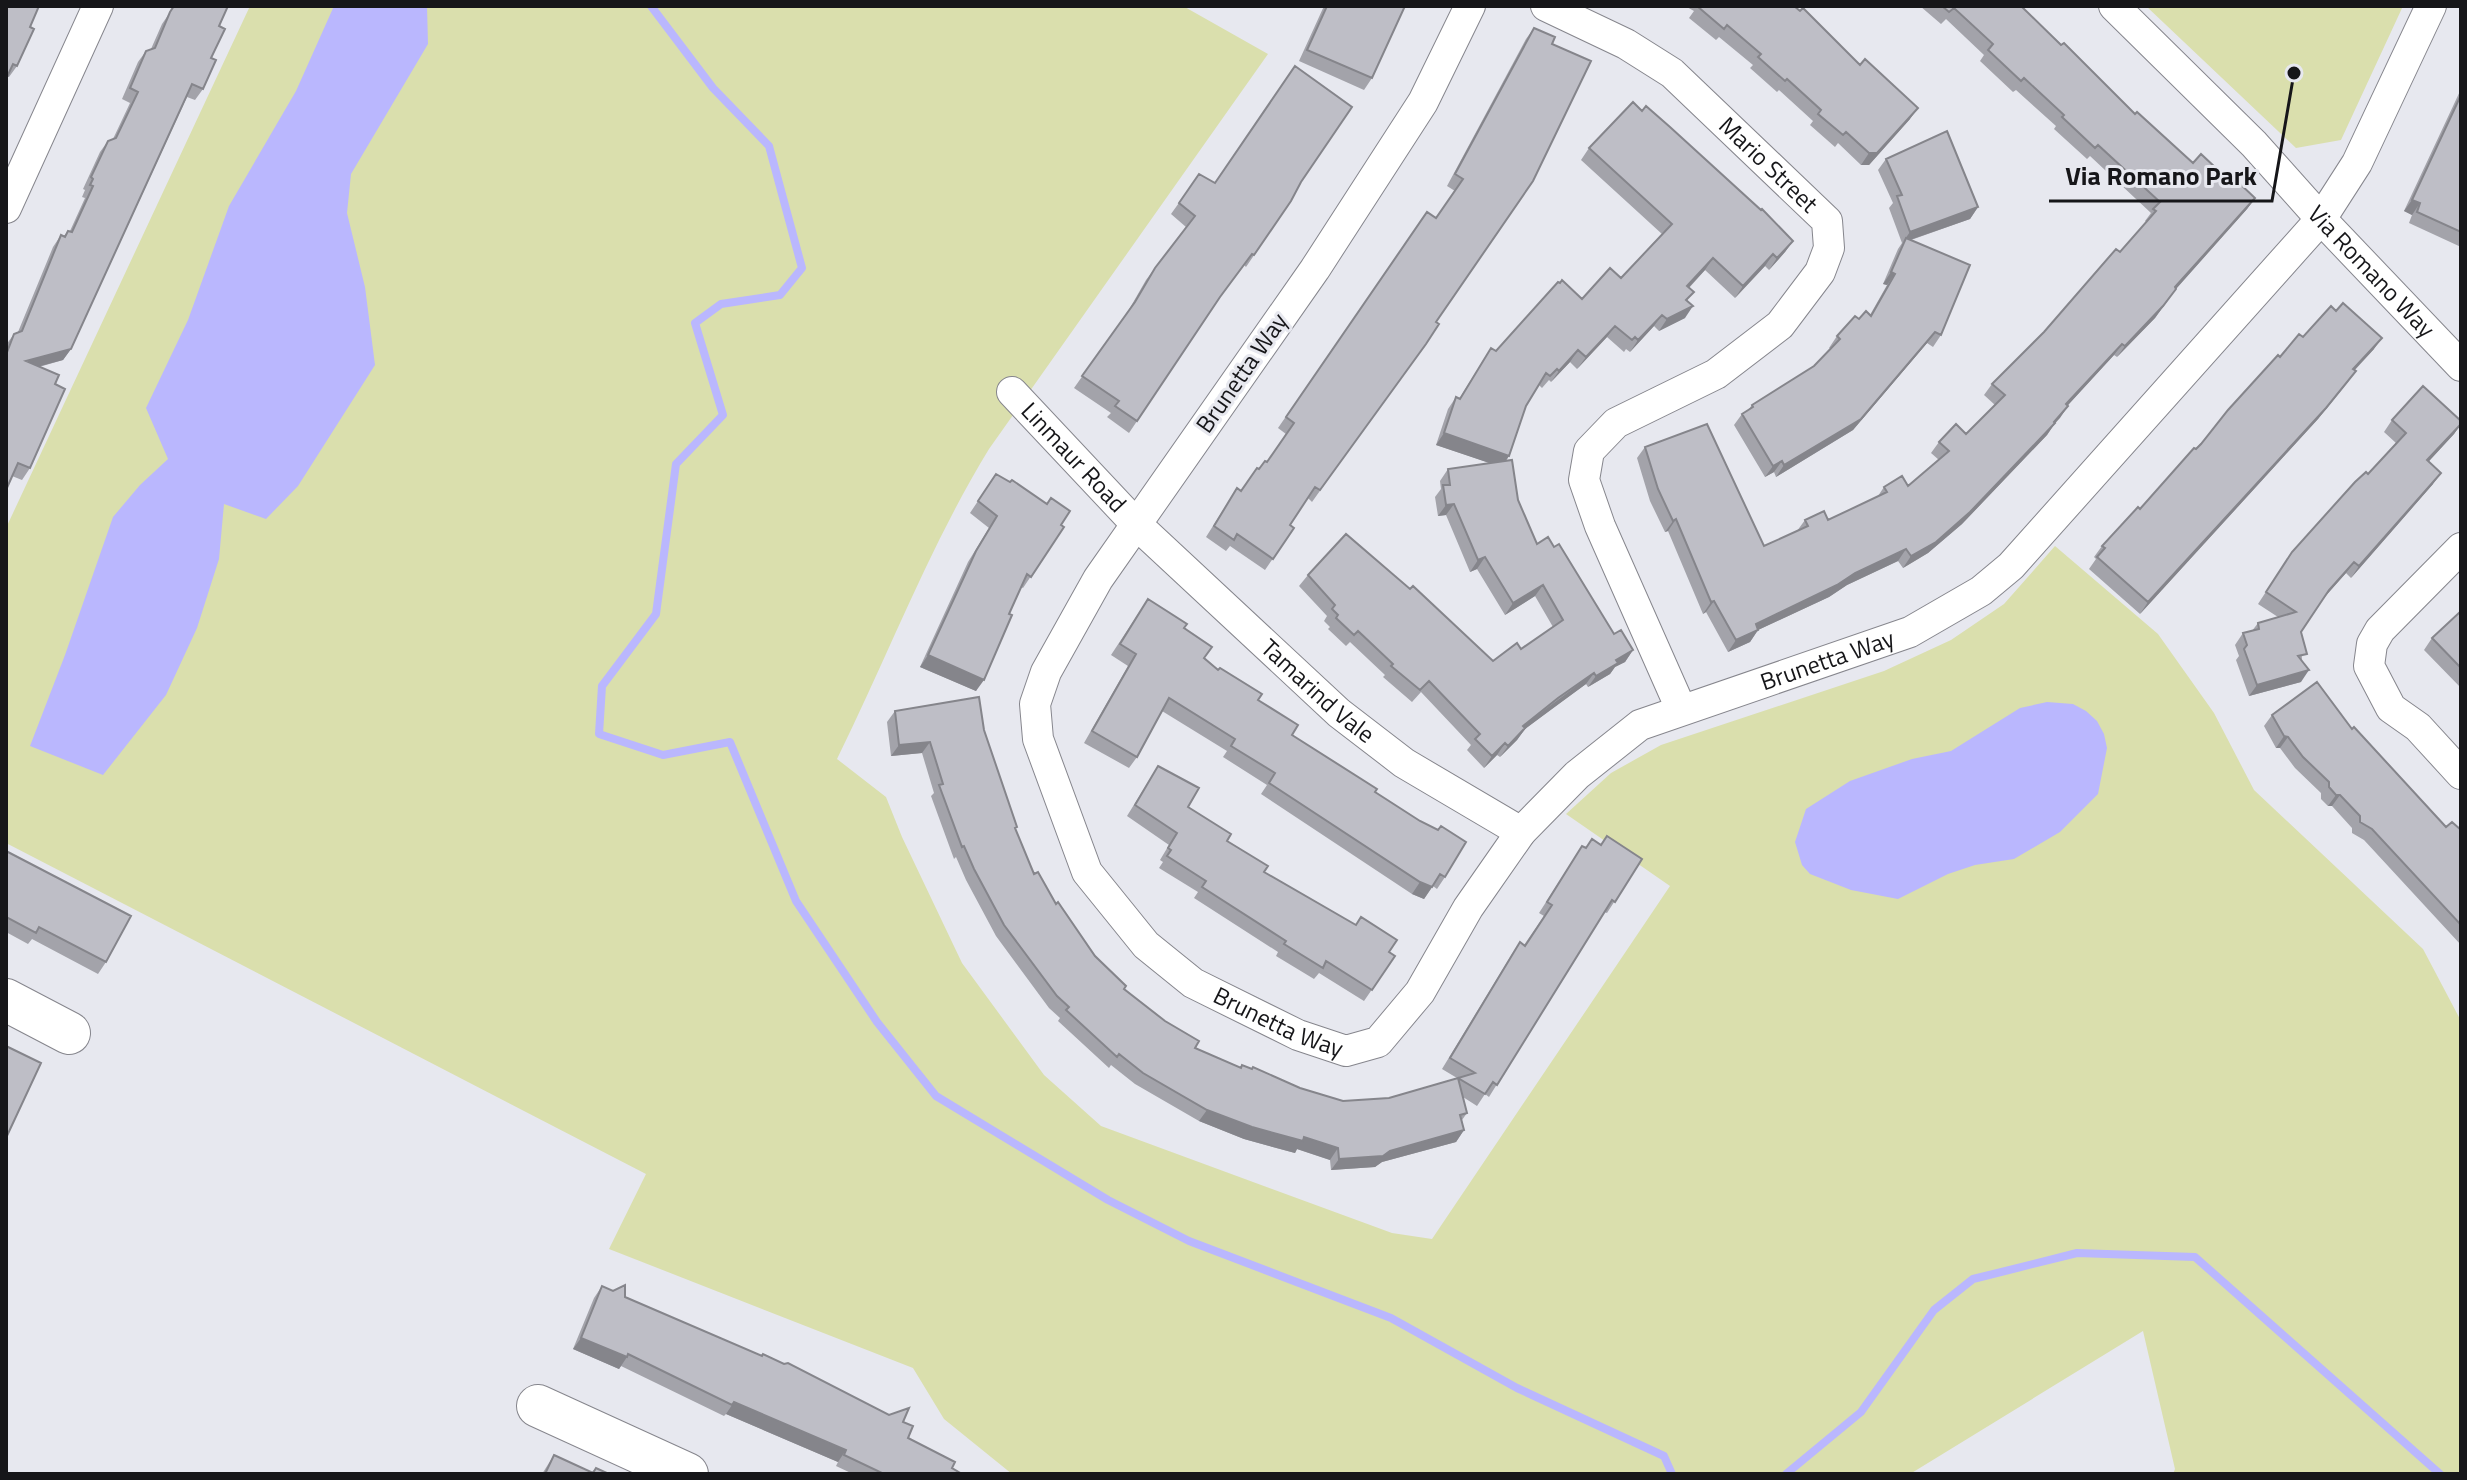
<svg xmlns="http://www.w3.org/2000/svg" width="2467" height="1480" viewBox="0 0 2467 1480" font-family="'Titillium Web',sans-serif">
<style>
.green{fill:#dadfad}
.water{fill:#bab7fe}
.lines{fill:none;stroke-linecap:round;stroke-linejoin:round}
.stream{stroke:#bab7fe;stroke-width:8}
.street-casing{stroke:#86868d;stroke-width:32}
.secondary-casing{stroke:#86868d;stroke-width:44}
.street{stroke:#fff;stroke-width:30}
.secondary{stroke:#fff;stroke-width:42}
.wall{fill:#a3a3aa}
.shaded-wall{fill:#85858b}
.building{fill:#bebec6;stroke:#85858b;stroke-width:2}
.labels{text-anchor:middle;stroke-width:6;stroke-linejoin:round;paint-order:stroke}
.street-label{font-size:24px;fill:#161619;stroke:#e7e8ef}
.leader{fill:none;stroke:#161619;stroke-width:3}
.callout-dot{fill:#161619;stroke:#e7e8ef;stroke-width:3}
.callout-label{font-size:26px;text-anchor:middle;font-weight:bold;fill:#161619;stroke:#e7e8ef;stroke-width:6;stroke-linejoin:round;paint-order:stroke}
</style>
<rect width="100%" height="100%" fill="#e7e8ef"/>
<path class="green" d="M250,6h933l85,48 -279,395c-60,98 -101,207 -152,310l49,38 16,40 60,126 82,112 57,51 291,107 40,6 238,-353 -104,-72 45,-41 50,-28 223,-74 67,-31 53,-36 51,-58 103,88 56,79 40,77 169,159 38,72v453h-288l2,-5 -32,-138 -233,143h-898l-68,-55 -31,-51 -304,-119 37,-75 -640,-331v-315z
M2146,6h257l-62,134 -45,8z"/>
<path class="water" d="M334,6h93l1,38 -77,130 -4,39 18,74 10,78 -77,121 -32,33 -42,-15 -5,55 -22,69 -31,67 -63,80 -73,-29 35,-91 48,-138 27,-32 28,-26 -22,-51 42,-88 41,-114 67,-115z
M2047,702l26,2 13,7 11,10 7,13 3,14 -9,46 -38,38 -46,27 -39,6 -27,9 -50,25 -47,-9 -41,-16 -8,-9 -7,-23 11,-33 44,-28 62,-22 39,-8 69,-43z"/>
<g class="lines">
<path class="stream" d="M651,6l62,82 56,58 33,122 -22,27 -59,9 -26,19 28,92 -47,49 -20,150 -54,72 -3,48 64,21 67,-13 66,159 81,121 59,74 172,104 81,41 202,77 126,70 147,68 8,18
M1786,1474l75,-62 73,-102 39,-31 104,-26 118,4 245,217"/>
<g class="street-casing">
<g id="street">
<path id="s1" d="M1470,6l-47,96 -108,167 -217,310 -52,93 -11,32 3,35 49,133 59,73 47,38 105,52 48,16 32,-9 42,-50 48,-84 53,-76 56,-57 63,-50 270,-93 71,-41 30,-25 310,-347 36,-56 74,-157"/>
<path id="s2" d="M1546,6l80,38 46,29 155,148 2,27 -9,24 -40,53 -64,49 -100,49 -27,28 -5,29 16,46 81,183"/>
<path id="s3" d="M2114,6l140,138 67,75 140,147"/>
<path d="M6,208l92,-202"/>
<path id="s4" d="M1012,392l124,132 203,189 65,50 117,69"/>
<path d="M2461,548l-81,82 -8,14 -3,22 22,42 27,19 43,47"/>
</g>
</g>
<g class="secondary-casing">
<path id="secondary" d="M6,1000l63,33
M538,1406l149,68"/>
</g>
<use href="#street" class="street"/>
<use href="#secondary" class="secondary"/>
</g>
<path class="wall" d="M169,6h59l-9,20 -16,63 -8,11 -8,-3 -116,252 -8,11 -24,7 16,17 -25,84 -8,12 -10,-4 -6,14v-145l8,-11 4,-2 35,-85 8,-12 3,1 4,-5h2l15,-33 -3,-1 3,-7 -2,-1 17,-37 8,-11 5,-2 17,-36 -8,-4 16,-37 8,-11 5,-2 11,-25 11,-16z
M1324,6h81l-33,72 -8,12 -65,-29z
M1685,6h109l116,113 -41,46h-8l-23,-22 -3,4 -25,-22 3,-4 -34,-31 -2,2 -27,-24 3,-3 -34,-28 -3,3 -27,-22 5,-7z
M1920,6h101l114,108 58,49 62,35 -8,11 -71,80 -21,29 -38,39 -3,-2 -47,51 -20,29 -85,89 -34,29 -25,15 -5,-7 -51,24 -18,12 -71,33 -8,12 -22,10 -22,-40 -3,2 -35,-83 -3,1 -15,-31 -13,-43 8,-11 119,99 33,-15 8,-11h23l50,-24 6,-9 24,-1 31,-26 -8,-7 8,-11 27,-8 29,-29 -11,-10 8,-11 52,-52 76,-80 27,-30 -2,-1 6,-8 -61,-57 -3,3 -33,-30 2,-3 -40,-36 -3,2 -33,-31 4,-6 -38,-36 -5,5z
M30,27l-13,39 -8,11h-2z
M1534,28l-98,294 3,2 -127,178 -4,-4 -18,27 4,3 -29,42 -35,-24 -4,5 -20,-14 31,-49 4,3 18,-22 8,-7 19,-28 -8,-6 149,-216 9,6 19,-27 -8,-5 79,-147z
M2461,89v158l-52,-24 3,-8 -8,-4z
M1589,148l204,93 -8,11 -16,18 -4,-4 -30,32 -30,-28 -16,18 -4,30 -26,13 -5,-5 -24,26 -4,-3 -2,3 -17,-15 -30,32 -7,-7 -19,20 -2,-2 -7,8 -3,-3 -13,21 -17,50 -3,5 12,39 19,44 77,90 19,16 -8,12 -10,5 -5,7 -22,13 -2,-3 -36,26 -25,19 -8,11 -17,17 -3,-2 -13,13 -17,-18 4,-5 -50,-53 -9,10 -29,-25 2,-2 -35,-33 -4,4 -18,-17 2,-2 -6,-6 3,-5 -28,-30 9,-11 185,86 28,-12 32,-22 -18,-31 -30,19 -28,-46 -7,3 -24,-57 -8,1 -3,-19 6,-8 -1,-8 8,-12 42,-6 -54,-18 12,-36 8,-12 3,2 32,-51 5,3 86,-52 39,-21 41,-44 -81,-74z
M1886,159l92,48 -8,12 -59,21 30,95 -8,12 -6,-4 -74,87 -77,47 -2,-5 -9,5 -31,-52 8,-11 6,-4 4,-5 62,-39 17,-17 -2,-1 8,-12 22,-17 11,-4 17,-30 -4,-1 15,-35 4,-6 -13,-35 4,-5 -15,-33z
M1301,182l-10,19 -45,66 -2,-2 -28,38 -87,130 -22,-16 4,-4 -37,-25 53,-75 19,-33 40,-53 -15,-13 20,-28 24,-3z
M2303,337l71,12 -19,21 -7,12 -30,37 -178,195 -51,-45 7,-10 -2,-2 8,-11 38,-37 140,-152z
M2392,420l69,4 -7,10 -25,27 4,23 -82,94 -5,-5 -23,26 -22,33 1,29 -1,21 -52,14 -13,-36 3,-4 -4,-11 8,-12 9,-2 6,-8 20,-6 -20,-13 34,-52 76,-78 28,-31 -12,-11z
M996,474l68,53 -41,61 -2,-1 -45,104 -56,-24 48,-105 21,-34 -19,-15z
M1140,611l44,17 20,30 54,42 34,35 83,57 70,85 -8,12 -4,-3 -9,13 -12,-5 -151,-100 6,-9 -44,-28 4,-6 -65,-40 -25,46 -8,11 -45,-25 44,-77 -17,-11z
M2461,611v77l-37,-38 8,-12z
M895,711l89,19 32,100 18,44 61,82 29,33 71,59 45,20 2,-3 58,23 43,13 46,-3 68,-20 -15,-9 70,-115 8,-12 4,3 20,-29 -5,-3 43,-67 4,2 6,-9 9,6 41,14 -35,54 -3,-1 -115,185 -4,-3 -8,12 -14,-9 4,16 -5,7 2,10 -8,12 -74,20 -7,5 -44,3 -1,-10 -33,-11 -2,4 -51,-14 -45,-18 -64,-37 -24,-19 -2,3 -51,-47 2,-3 -11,-10 -53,-72 -30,-56 -10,-23 -2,2 -23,-63 3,-3 -12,-40 -31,3 -4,-34z
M2272,715l80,14 94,98 15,3v115l-97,-105 -12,-7v-5l-20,-22h-4l-7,-7v-6l-26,-25 -15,-20h-4l-12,-22z
M1158,766l30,41 39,34 37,31 131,84 -31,45 -45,-28 -5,6 -38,-23 2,-4 -84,-54 4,-6 -39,-24 4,-6 -3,-2 9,-15 -42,-29z
M6,851l100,111 -8,12 -66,-35 -4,5 -22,-12z
M602,1286l301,136 5,16 44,30 10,6h-109l-17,-8 2,-4 -112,-48 -2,2 -103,-50 -2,3 -46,-20 21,-51z
M554,1455l38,17 4,-4 13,6h-67z"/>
<path class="shaded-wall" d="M1918,108l-8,11 -41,46h-8l8,-12z
M2255,198l-8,11 -80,90 8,-12z
M2412,200l8,3 -8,12 -8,-4z
M1978,207l-8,12 -66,23 2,-4 -4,5 8,-11z
M1793,241l-8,11 -16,18 8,-12z
M1773,254l-8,12 -30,32 8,-12z
M1713,258l-8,12 -26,28 8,-12z
M1891,272l4,2 -8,11 -4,-1z
M2176,289l-21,29 -38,39 8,-11z
M1693,306l-8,12 -26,13 8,-12z
M1662,315l-8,11 -24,26 8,-12z
M1615,326l-8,11 -30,32 9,-12z
M1935,332l-8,11 -74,87 -77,47 8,-12z
M2382,338l-8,11 -29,31 8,-11z
M2122,344l-8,11 -56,61 8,-12z
M71,349l-8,11 -45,12 8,-11z
M1578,350l-8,12 -19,20 8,-11z
M2356,371l-38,48 -178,195 8,-12z
M2068,406l-8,12 -14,15 9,-10 -8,12 -85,89 -34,29 -25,15 8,-12 143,-134z
M2461,424l-7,10 -35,38 8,-12z
M1444,433l65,23 -8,11 -65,-22z
M1782,461l-8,11 -9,5 8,-11z
M2441,473l-8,11 -82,94 8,-12z
M1454,504l-8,11 -8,1 8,-11z
M1676,519l-8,12 -3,1 8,-11z
M1906,549l-8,12 -51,24 -18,12 -71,33 -8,12 -22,10 8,-12 20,-16 99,-51z
M1485,557l-8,12 -7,3 8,-12z
M2354,562l-8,11 -25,28 8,-11z
M1543,585l-8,11 -30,19 8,-12z
M1714,601l-8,11 -3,2 8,-12z
M1633,650l-8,12 -10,5 -5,7 -22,13 8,-11 20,-16z
M928,655l56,25 -8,11 -56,-24z
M2309,670l-8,12 -52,14 8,-11z
M1594,673l-8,11 -61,45 -8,11 -17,17 23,-31z
M2284,736l4,1 -8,11h-4z
M930,742l-8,11 -31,3 8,-11z
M1505,743l-8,12 -13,13 8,-12z
M2336,795h4l-8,11h-4z
M1420,882l12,5 -8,12 -12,-5z
M1207,1110l97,27 34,11 -8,12 -33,-11 -2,4 -51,-14 -45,-18z
M1464,1130l-8,12 -74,20 -7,5 -44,3 8,-11 51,-8z
M581,1338l46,19 -8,12 -46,-20z
M734,1402l112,48 -8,12 -112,-48z"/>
<path class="building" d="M6,6h33l-9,21 4,2 -17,37 -4,-2 -7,15z
M174,6h54l-9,20 6,3 -14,29 5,2 -13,29 -11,-5 -121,265 -45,12 33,14 -4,9 10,5 -35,79 -12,-5 -12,27v-135l8,-21 8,-3 39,-96 4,2 3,-6 4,1 21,-46 -3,-1 3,-6 -2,-2 17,-36 8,-3 22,-46 -8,-4 16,-37 9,-3 15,-36z
M1327,6h78l-33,72 -65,-28z
M1697,6h97l6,5 3,-3 57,57 5,-6 53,49 -41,45h-8l-23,-21 -3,3 -25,-21 3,-4 -34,-31 -2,2 -27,-24 3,-3 -34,-29 -3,4z
M1942,6h79l40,39 3,-2 71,71 2,-2 56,51 8,-9 33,31 3,-4 18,17 -80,89 1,2 -13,17 -38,40 -3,-2 -56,60 2,2 -14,16 1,1 -85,89 -34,30 -25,14 -5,-7 -51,24 -18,12 -81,39 2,6 -22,10 -22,-39 -3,1 -35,-83 -3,2 -15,-32 -13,-42 62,-23 57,122 44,-20 -3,-6 19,-9 4,9 59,-28 -3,-5 18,-11 6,10 41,-35 -10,-9 17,-18 10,10 39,-39 -13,-11 52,-52 72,-83 4,3 36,-41 -3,-2 7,-7 -62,-57 -3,3 -33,-31 2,-2 -40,-37 -3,3 -33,-31 5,-6 -39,-36 -5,4z
M1534,28l21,9 -3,7 39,17 -58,120 -97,141 3,2 -13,20 -106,146 -5,-3 -25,38 4,3 -21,31 -36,-25 -3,6 -20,-14 23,-38 4,3 16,-23 2,1 6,-8 2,1 27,-39 -8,-6 141,-205 9,6 27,-39 -8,-5z
M1295,66l57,41 -51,75 -10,19 -37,54 -2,-1 -32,43 -83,124 -22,-15 4,-5 -37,-25 53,-74 20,-34 40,-52 -16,-13 20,-29 16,9z
M2461,95v137l-44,-20 3,-9 -8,-3z
M1633,102l9,9 4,-5 24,21 91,83 1,-1 31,32 -16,17 -4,-4 -30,32 -30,-28 -26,28 7,6 -8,8 7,6 -26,13 -5,-4 -24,25 -3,-3 -3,3 -17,-14 -29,31 -8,-7 -19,21 -2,-2 -7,7 -4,-3 -20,33 -17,50 -65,-23 12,-36 4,2 31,-51 5,3 62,-69 2,1 2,-3 20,19 28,-31 11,10 51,-54 -83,-76z
M1947,131l31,76 -68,25 -13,-36 5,-1 -16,-36z
M1906,238l64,27 -29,70 -6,-3 -74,87 -77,46 -2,-4 -9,5 -31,-52 11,-7 -1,-2 62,-39 26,-27 -3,-3 18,-20 4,3 7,-8 5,5 24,-42 -4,-2z
M2343,303l39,35 -29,31 3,2 -30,37 -178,194 -51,-45 8,-9 -3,-2 36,-39 2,2 54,-61 2,1 5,-5 27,-34 50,-55 2,2 19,-23 4,3 28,-31 5,5z
M2423,386l38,35v3l-34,36 14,13 -82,93 -5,-4 -25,28 -28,42 6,22 -9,2 11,14 -52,15 -13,-36 3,-4 -4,-12 16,-4 -1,-6 38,-11 -30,-20 26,-40 63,-70 11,-10 2,2 38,-41 -14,-13z
M1512,460l6,40 19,44 11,-7 6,10 5,-3 55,90 7,-4 12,20 -17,10 2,3 -22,13 -2,-3 -36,25 -35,28 2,2 -17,18 -3,-3 -13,13 -17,-17 5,-5 -51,-53 -9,9 -29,-24 2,-2 -35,-33 -4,4 -18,-17 2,-3 -6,-6 3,-4 -27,-30 38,-41 64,55 3,-3 80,75 24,-18 4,6 42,-29 -20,-35 -30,18 -28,-46 -7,3 -24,-56 -8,1 -3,-20h7l-2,-16z
M996,474l14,8 2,-2 35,24 4,-6 19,13 -9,14 3,2 -33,50 -4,-3 -18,40 3,1 -28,65 -56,-25 48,-104 21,-35 -19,-15z
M1148,599l39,25 -3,4 28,19 -8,11 14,12 2,-2 42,26 -4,6 40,25 -6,10 85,54 -2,3 45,29 18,9 3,-4 25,16 -21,35 -5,-3 -8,13 -12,-5 -151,-99 6,-10 -44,-27 4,-7 -66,-41 -32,59 -45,-26 44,-77 -16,-10z
M2461,611v57l-29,-30z
M2317,682l35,47 2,-2 92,100 6,-5 9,8v95l-89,-96 -12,-7v-6l-20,-21h-4l-7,-8v-5l-26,-25 -15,-20 -4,-1 -12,-21z
M979,697l5,33 33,97 -2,1 19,46 4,-2 18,32 2,-2 37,54 31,30 -2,3 41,32 34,20 -4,7 46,20 1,-3 10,4 1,-2 47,21 43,13 46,-3 69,-20 9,35 -7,2 4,15 -74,21 -7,5 -44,3 -1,-11 -34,-11 -1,4 -51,-14 -45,-17 -64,-37 -24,-19 -2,3 -51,-47 3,-3 -12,-11 -53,-71 -30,-56 -10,-23 -2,1 -23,-62 4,-1 -13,-42 -31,3 -4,-34z
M1158,766l41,22 -11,19 43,27 -4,7 41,25 -4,6 92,53 5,-8 36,23 -8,12 6,4 -23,34 -46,-29 -3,7 -39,-24 2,-3 -84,-54 4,-6 -39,-25 4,-6 -3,-2 9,-15 -42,-28z
M1607,836l35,23 -27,43 -3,-2 -115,185 -4,-3 -8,12 -27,-16 17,-5 -25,-15 70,-116 5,4 27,-41 -5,-3 35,-56 4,2 6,-9 9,6z
M6,851l125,65 -25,46 -67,-35 -3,6 -30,-16z
M6,1046l35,17 -35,75z
M625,1285v12l137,59 1,-2 21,10 4,-1 101,52 20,-7 -6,14 10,4 -5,12 47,24 -3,6 10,6h-78l-40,-19 2,-5 -112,-48 -2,3 -104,-51 -1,3 -46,-19 21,-52 11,5z
M554,1455l39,18 3,-5 13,6h-64z"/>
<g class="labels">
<g class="street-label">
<text dy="8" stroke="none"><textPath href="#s2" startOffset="276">Mario Street</textPath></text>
<text dy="8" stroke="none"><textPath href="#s3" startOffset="370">Via Romano Way</textPath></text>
<text transform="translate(1242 373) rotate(-55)" y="8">Brunetta Way</text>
<text dy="8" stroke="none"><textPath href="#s4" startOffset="90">Linmaur Road</textPath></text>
<text dy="8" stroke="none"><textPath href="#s1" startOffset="1970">Brunetta Way</textPath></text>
<text dy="8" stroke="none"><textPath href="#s4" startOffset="428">Tamarind Vale</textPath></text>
<text dy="8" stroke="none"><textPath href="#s1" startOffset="1250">Brunetta Way</textPath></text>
</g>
</g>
<path class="leader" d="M2294 73L2272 201H2049"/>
<circle class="callout-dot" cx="2294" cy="73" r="8"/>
<g class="callout-label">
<text x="2161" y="185">Via Romano Park</text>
</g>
<rect width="2467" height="1480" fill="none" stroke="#161619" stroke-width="16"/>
</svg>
